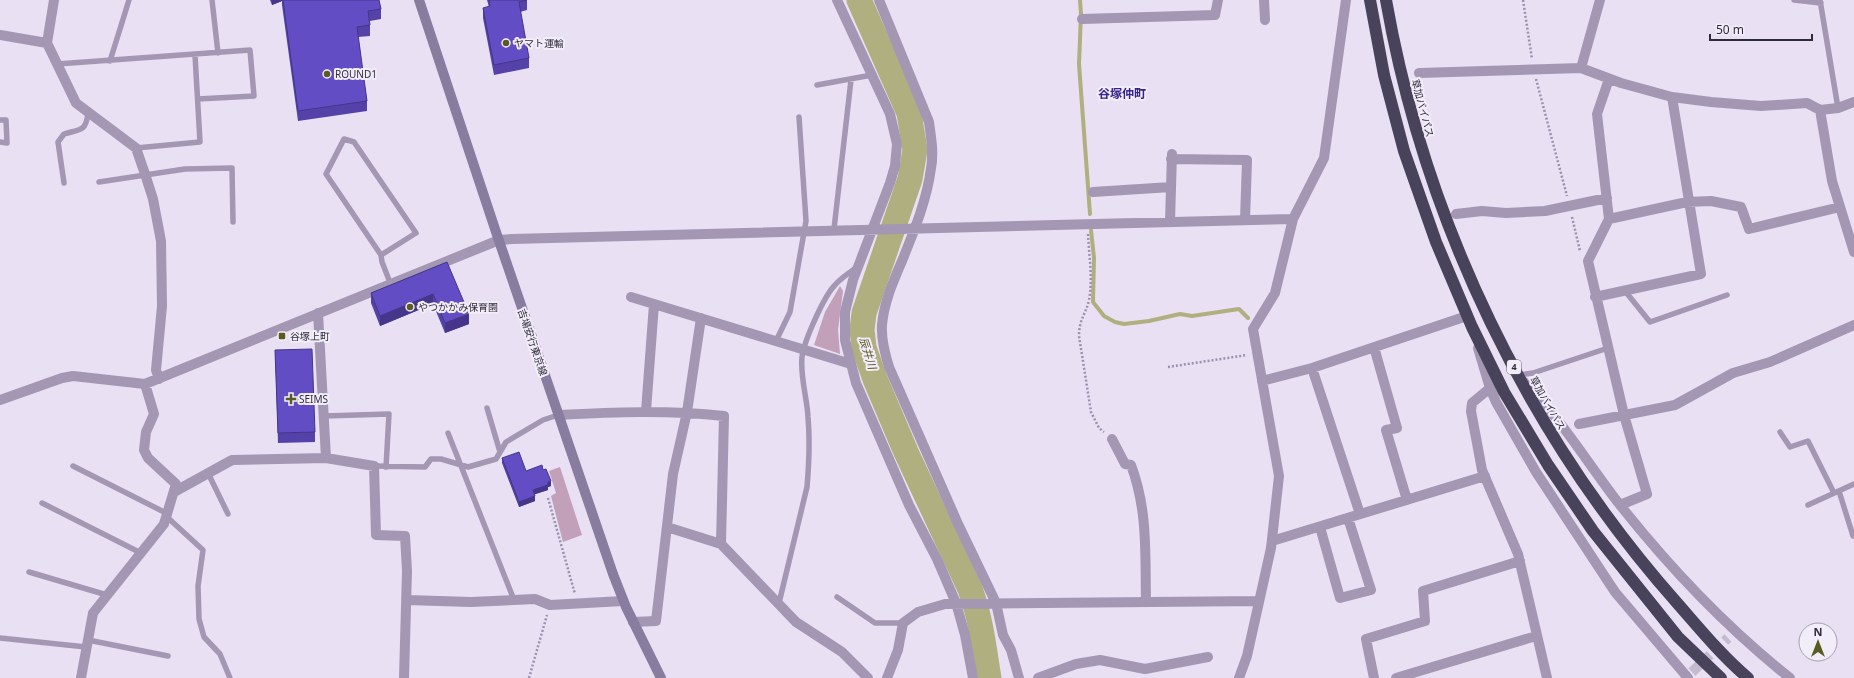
<svg xmlns="http://www.w3.org/2000/svg" width="1854" height="678" viewBox="0 0 1854 678" font-family="'Noto Sans','Noto Sans JP',sans-serif">
<style>
.green{fill:#c2a0b9}
.lines{fill:none;stroke-linecap:round;stroke-linejoin:round}
.stream{stroke:#b0af7f;stroke-width:4}
.river{stroke:#b0af7f;stroke-width:25}
.street-tunnel{stroke:#c4bcce;stroke-width:10;stroke-dasharray:10 5;stroke-linecap:butt}
.path{stroke:#9b90b0;stroke-width:2.5;stroke-dasharray:2 2;stroke-linecap:butt}
.lane{stroke:#a397b4;stroke-width:5.5}
.street{stroke:#a397b4;stroke-width:10}
.secondary{stroke:#887d9f;stroke-width:10}
.highway{stroke:#48425a;stroke-width:12}
.wall{fill:#5542a9}
.shaded-wall{fill:#453689}
.building{fill:#634dc4;stroke:#453689}
.poi-dot{fill:#5a5b20;stroke:#f3edfa;stroke-width:1.5}
.labels{text-anchor:middle;stroke-width:4;stroke-linejoin:round;paint-order:stroke}
.shield{fill:#f3edfa;stroke:#6a6574;stroke-width:1}
.shield-label{font-size:9px;font-weight:bold;fill:#2f2b3a}
.poi-label{font-size:10px;fill:#2f2b3a;stroke:#f3edfa;text-anchor:start}
.street-label{font-size:10px;fill:#2f2b3a;stroke:#f3edfa}
.water-label{font-size:11px;font-style:italic;fill:#5a5b20;stroke:#f3edfa}
.quarter-label{font-size:12px;font-weight:bold;fill:#372488;stroke:#f3edfa}
</style>
<rect width="100%" height="100%" fill="#e9e0f3"/>
<path class="green" d="M840,286l3,5 -5,39 2,24 -26,-9 11,-33z
M560,467l22,68 -19,7 -12,-46 5,-3 -7,-22z"/>
<g class="lines">
<path class="stream" d="M1080,0l1,14 -2,50 11,150
M1091,230l3,28 -1,44 11,14 11,6 9,2 25,-3 31,-7 12,2 47,-7 9,9"/>
<path class="river" d="M859,0l50,113 6,37 -5,29 -46,134 -2,17 2,18 11,31 31,73 64,137c11,29 14,59 19,89"/>
<path class="street-tunnel" d="M1692,672l36,-34"/>
<path class="path" d="M1523,0l9,59
M1536,79l31,117
M1572,217l8,34
M1088,234c1,22 5,45 1,66 -3,14 -10,19 -10,36l12,76 8,16 5,4
M1168,367l79,-12
M548,498l27,96
M529,678l18,-63"/>
<path class="lane" d="M212,0l6,53
M1794,0l27,3
M1820,0l18,108
M110,61l19,-61
M57,64l193,-14 4,46 -56,3
M817,85l55,-10
M0,120h6l1,23 -7,-1
M136,148l64,-6 -5,-87
M99,182l86,-13 47,-1 1,54
M64,183l-6,-41 6,-8c16,-5 22,-2 24,-21
M834,229l17,-149
M381,255l35,-22 -62,-91 -10,-3 -18,35 55,81 1,7 9,23
M1625,291l25,31 77,-27
M776,341l14,-29 16,-91 -7,-104
M1518,375l15,-2 75,-25
M487,408l13,44
M324,416l65,-2 -3,53
M1780,432l10,15 18,-6 26,52
M448,433l66,167
M73,466l95,48
M374,466l51,1 6,-8h10l27,8 28,-8 10,-17 37,-22 15,-5
M208,473l20,41
M1839,491l14,45
M42,503l99,50
M1808,505l46,-21
M167,517l36,33 -5,36 1,33 5,18 16,17 10,24
M29,572l78,23
M837,597l38,26h28
M779,603l28,-116c2,-23 3,-47 1,-70 -1,-20 -8,-40 -6,-60 2,-16 22,-61 33,-72 6,-7 14,-12 21,-17
M0,638l86,9
M88,640l80,16"/>
<path class="street" d="M837,0l53,114 7,30 -2,22 -5,17 -37,97 -8,32v28l11,43 53,122 28,54 19,44 9,32 8,43
M879,0l50,122c2,15 5,31 2,46 -4,32 -17,63 -29,93 -9,21 -18,41 -20,64 -1,14 3,29 7,42l69,157 38,79 7,32 8,15 8,28
M1264,0l1,20
M1082,19l133,-4 3,-15
M0,35l47,8 29,60 60,45 9,26 8,25 8,42 1,65 -6,64 3,9
M47,43l7,-43
M1581,68l19,-68
M1419,73l162,-5 40,15 51,14 39,5 50,4 46,-3 13,7 18,-2 16,-6
M1609,79l-12,35 12,105 -21,42 36,154 23,79 -27,11
M1820,110l12,71 22,71
M1171,159l76,1 -2,60
M1093,192l78,-5
M1456,214l26,-3 24,2 39,-2 62,-13
M1609,219l78,-17 24,-1 30,6 8,22 91,-22
M1170,222l2,-68
M631,297l220,67
M1595,297l106,-23 -29,-177
M318,313l8,145 48,8 2,69 29,1 2,35 -3,107
M1374,347l23,81 -11,2 21,70
M1478,348l12,40 6,14 40,70 79,120 73,86
M1312,368l48,146
M1262,381l50,-13 155,-52
M1523,381c38,37 65,83 97,124 50,63 107,123 170,173
M1490,388l-18,15 -1,8 11,59 36,84 29,124
M0,400l62,-22 11,-2 72,8 354,-144 13,-1 781,-20
M646,411l8,-107
M558,415c56,-3 110,-5 166,1l-3,128 75,78 46,30 26,26
M1579,424l96,-19 58,-32 37,-11 84,-37
M1112,439l13,25 6,1c17,45 14,89 15,137
M174,492l58,-32 94,-2
M667,527l54,17
M1320,527l20,71 31,-8 -23,-72
M1272,541l213,-65
M407,600l64,2 64,-3 15,6 73,-4
M633,622l23,-1 17,-147 14,-62 14,-94
M81,678l12,-65 71,-89 12,-40 -28,-26 -4,-8 2,-18 8,-18 -9,-30
M887,678l11,-28 5,-27 15,-11 27,-8 314,-3
M1038,678l38,-14 24,-4 45,9 63,-12
M1239,678l8,-22 24,-108 8,-72 -26,-147 22,-36 18,-74 31,-61 22,-158
M1374,678l-8,-39 59,-18 -2,-30 97,-30
M1396,678l140,-42"/>
<path class="secondary" d="M419,0l77,232 117,342 13,33 35,71"/>
<path class="highway" d="M1370,0l14,75 20,76 32,91 36,85 32,65 44,73 45,66 85,106 43,41
M1386,0c39,222 142,435 292,604 22,25 44,52 70,74"/>
</g>
<path class="wall" d="M270,0h109l2,9v10l-11,2v15l-12,1 9,64v10l-69,10 -16,-116v-4l-10,4z
M487,0h40v10l-7,2 9,46v10l-35,7 -11,-57v-10l6,-1z
M447,262l22,62 -24,9 -12,-29 -53,22 -9,-23v-10z
M275,350l40,82v10l-37,1z
M502,458l24,13 17,-1 8,16 -3,1v3l-14,4 1,7 -16,6 -17,-44z"/>
<path class="shaded-wall" d="M272,0h10v1l-10,4z
M433,294v10l-53,22v-10z
M469,314v10l-24,9v-10z
M551,481v5l-3,1v3l-15,5v-5z
M535,496v5l-16,6v-5z"/>
<path class="building" d="M283,0h96l2,9 -13,2 2,14 -13,2 10,74 -69,10z
M489,0h38l-8,2 10,56 -35,7 -11,-57 7,-2z
M447,262l22,52 -24,9 -12,-29 -53,22 -9,-23z
M312,349l3,83 -37,1 -3,-83z
M519,452l7,19 16,-6 1,5 3,-1 5,12 -3,1v3l-15,5 2,6 -16,6 -17,-44z"/>
<g class="poi-dot">
<circle cx="506" cy="43" r="4"/>
<circle cx="327" cy="74" r="4"/>
<circle cx="410" cy="307" r="4"/>
<rect x="278" y="332" width="8" height="8" rx="2"/>
<path d="M289 393h4v4h4v4h-4v4h-4v-4h-4v-4h4z"/>
</g>
<g class="labels">
<rect class="shield" x="1507" y="360" width="14" height="14" rx="3"/>
<g class="shield-label">
<text x="1514" y="370">4</text>
</g>
<g class="poi-label">
<text x="514" y="47">ヤマト運輸</text>
<text x="335" y="78">ROUND1</text>
<text x="418" y="311">やつかかみ保育園</text>
<text x="290" y="340">谷塚上町</text>
<text x="299" y="403">SEIMS</text>
</g>
<g class="street-label">
<text transform="translate(1423 108) rotate(75)" y="4">草加バイパス</text>
<text transform="translate(533 342) rotate(71)" y="4">吉場安行東京線</text>
<text transform="translate(1548 403) rotate(60)" y="4">草加バイパス</text>
</g>
<g class="water-label">
<text transform="translate(868 353) rotate(73)" y="4">辰井川</text>
</g>
<g class="quarter-label">
<text x="1122" y="98">谷塚仲町</text>
</g>
</g>
<g transform="translate(1818 642)"><circle r="19" fill="#f3edfa" stroke="#a59fad"/>
<path d="M0-3L7 15L0 10L-7 15Z" fill="#5a5b20"/>
<text y="-6" font-size="11" font-weight="bold" text-anchor="middle" fill="#2f2b3a">N</text>
</g>
<path d="M1710 34v6h102v-6" fill="none" stroke="#2f2b3a" stroke-width="2"/>
<text x="1716" y="34" font-size="12" fill="#2f2b3a" stroke="#f3edfa" stroke-width="3" paint-order="stroke">50 m</text>
</svg>
